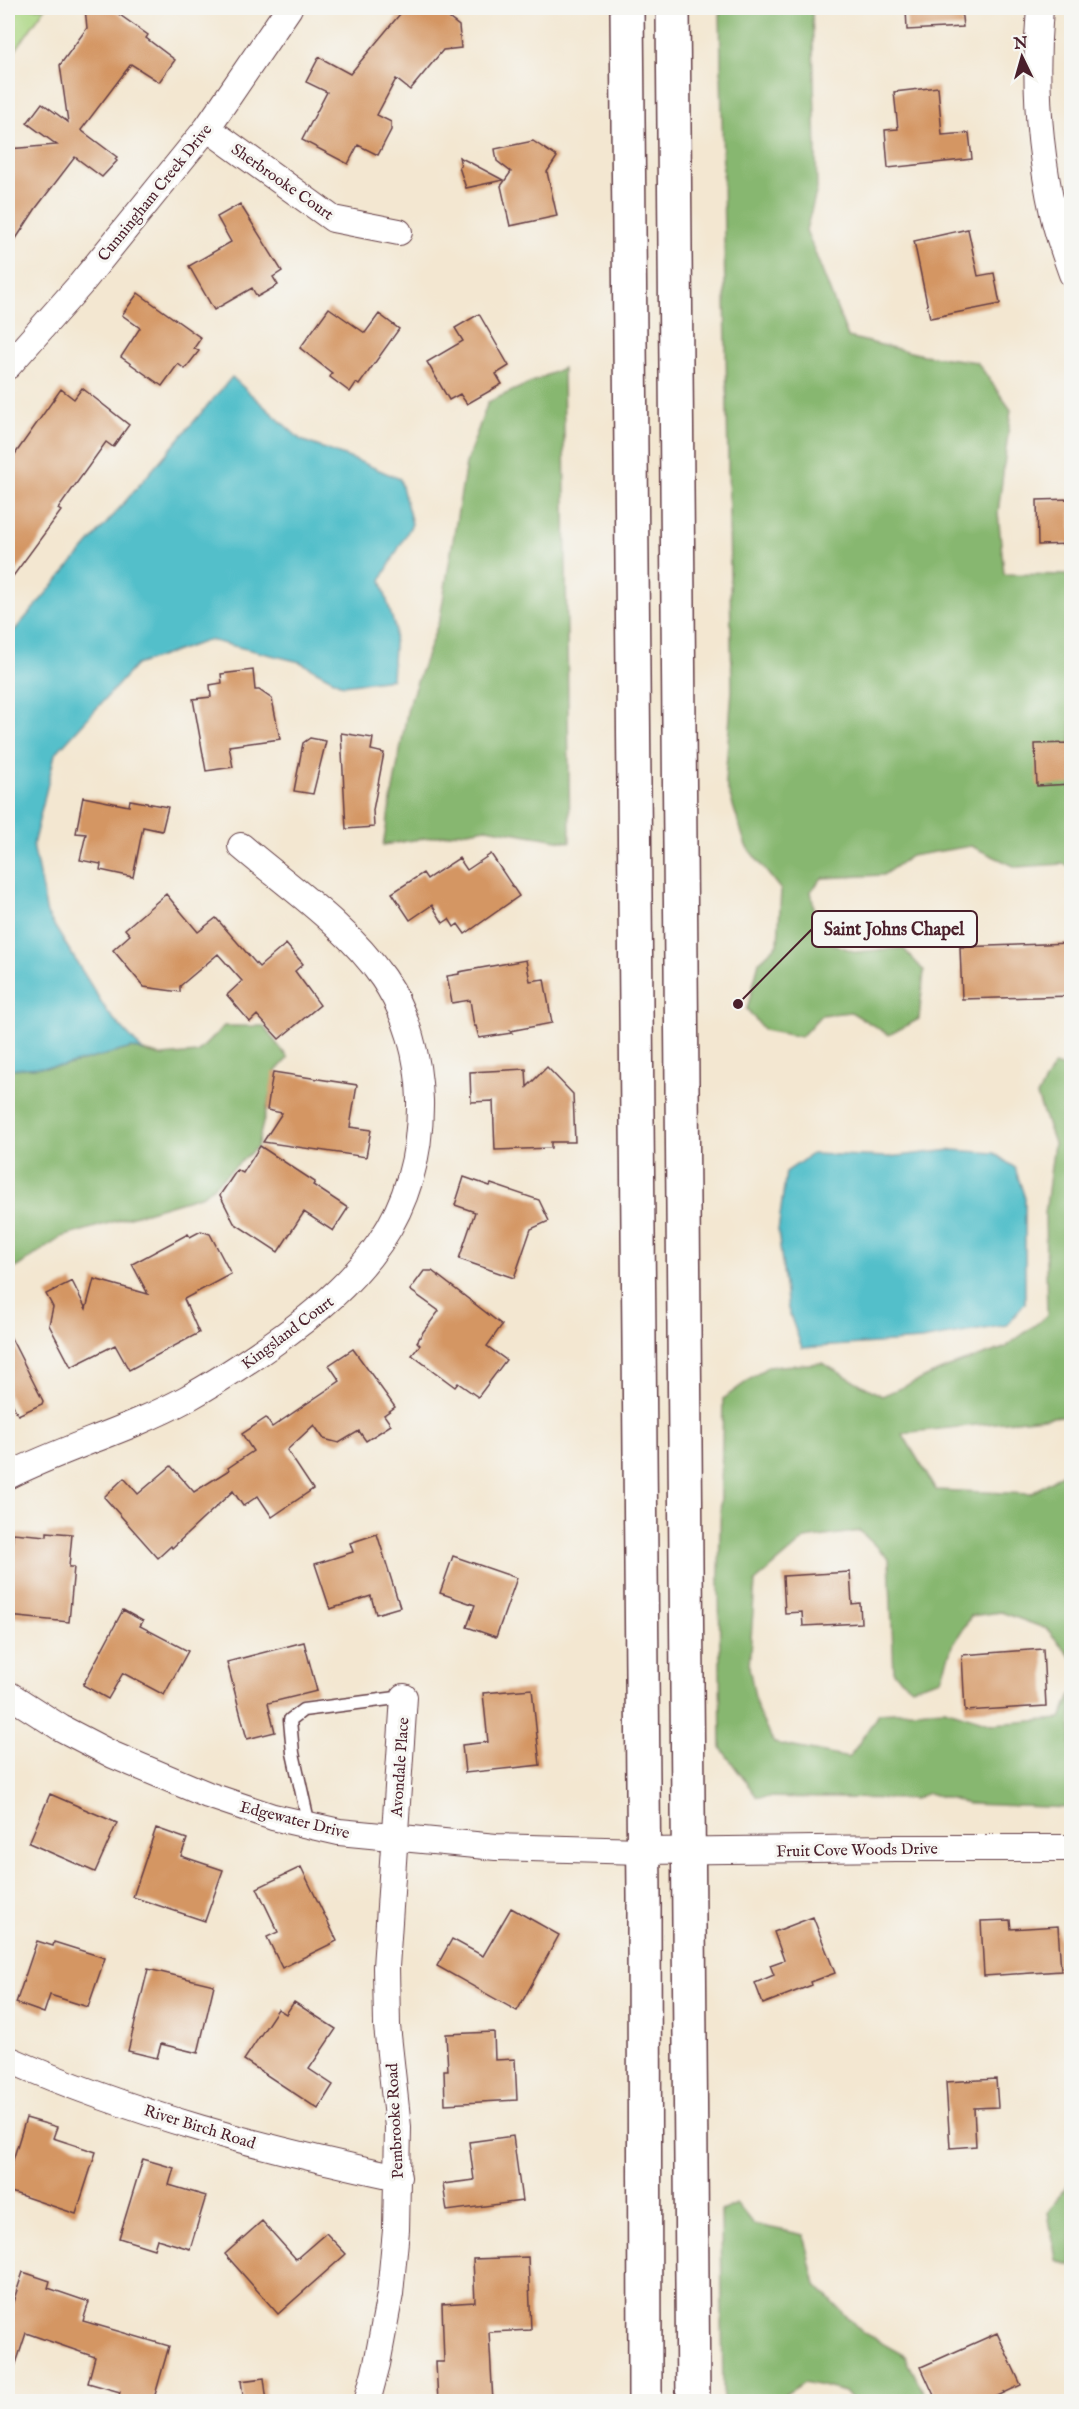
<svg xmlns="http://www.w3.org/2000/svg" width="1079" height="2409" viewBox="0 0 1079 2409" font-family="'IM FELL English',serif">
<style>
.green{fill:#aad682;stroke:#7a7a56;stroke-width:1.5}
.forest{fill:#87b770;stroke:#686b4e;stroke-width:1.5}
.water{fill:#52bfca;stroke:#4e6f7a;stroke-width:1.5}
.building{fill:#d49664}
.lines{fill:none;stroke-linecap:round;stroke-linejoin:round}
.lane-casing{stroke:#633d44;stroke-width:15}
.street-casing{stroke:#633d44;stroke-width:28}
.primary-casing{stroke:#633d44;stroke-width:36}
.lane{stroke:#fff;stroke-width:12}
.street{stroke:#fff;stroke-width:26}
.primary{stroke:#fff;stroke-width:33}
.labels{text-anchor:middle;stroke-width:6;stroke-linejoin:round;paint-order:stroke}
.street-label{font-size:16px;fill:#4a1f2b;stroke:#f6f6f2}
.leader{fill:none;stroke:#4a1f2b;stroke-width:2}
.callout-dot{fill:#4a1f2b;stroke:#f6f6f2;stroke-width:2}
.callout{fill:#f6f6f2;stroke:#4a1f2b;stroke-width:2}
.callout-label{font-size:18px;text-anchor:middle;font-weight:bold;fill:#4a1f2b}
</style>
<rect width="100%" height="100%" fill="#f6f6f2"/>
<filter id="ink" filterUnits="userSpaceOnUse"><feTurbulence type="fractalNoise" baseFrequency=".0167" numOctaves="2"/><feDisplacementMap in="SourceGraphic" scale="12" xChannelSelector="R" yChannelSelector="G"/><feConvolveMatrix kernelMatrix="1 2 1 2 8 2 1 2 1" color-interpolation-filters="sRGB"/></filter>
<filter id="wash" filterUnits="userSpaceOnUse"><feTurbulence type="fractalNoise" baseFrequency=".008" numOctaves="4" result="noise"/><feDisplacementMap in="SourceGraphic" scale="24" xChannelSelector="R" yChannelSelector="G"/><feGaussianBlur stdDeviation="1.35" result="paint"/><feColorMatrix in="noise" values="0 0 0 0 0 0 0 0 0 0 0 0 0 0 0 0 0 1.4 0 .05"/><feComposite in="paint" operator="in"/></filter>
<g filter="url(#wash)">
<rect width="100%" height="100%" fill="#f3e7d1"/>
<path class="green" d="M8,8h37l-37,53z"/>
<path class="forest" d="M720,8h92l5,181 -11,41 42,107 75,18 54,7 34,48 -13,103 6,61 67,1v291l-8,-2 -47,3 -45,-21 -60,10 -28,19 -61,3 -11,13 8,48 37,13 47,-4 21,23 -5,48 -30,16 -38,-23 -30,3 -20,22 -37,-7 -17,-21 12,-47 19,-18 3,-54 -35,-44 -21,-65 7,-91z
M563,368l7,474 -84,-14 -103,17 25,-138 32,-89 26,-155 22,-61z
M224,1026h39l25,32 -12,13 -19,76 -54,48 -141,42 -54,36v-204l55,-3 69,-18 30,8 35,-3z
M1054,1065l17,5v345l-169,18 34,57 95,4 40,-26v189l-24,-28 -46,-17 -30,4 -19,30 -11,33 -29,9 -18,-15 -5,-114 -29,-28 -55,8 -50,43 -6,85 9,45 16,31 75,15 30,-45 66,-4 47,15 69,-5 10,-25v114l-102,-4 -41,-11 -14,6 -157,-2 -36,-49 -2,-171 4,-178 44,-32 55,-4 60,33 67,-29 55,-19 43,-32 -2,-102 9,-71 -17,-47z
M1071,1920v107l-4,-25z
M1071,2179v87l-15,-6 -8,-48z
M737,2204l16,20 51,11 12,50 46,47 43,24 23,45h-75l-8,-9 -40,-10 -23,14 -3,5h-56l-2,-190z"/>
<path class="water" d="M232,377l69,63 62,23 37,16 12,45 -31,56 14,48 -3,51 -49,6 -43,-23 -91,-22 -73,25 -81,89 -22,91 14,69 61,99 35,38 -11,-3 -69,18 -55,3v-431z
M952,1150l42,3 21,15 10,30v105l-18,22 -86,15 -119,8 -14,-39 -10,-78 8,-59 26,-18 76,3z"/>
<g id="blocks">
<path class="building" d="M85,8h25l38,27 -2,3 29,22 -16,22 -28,-18 -50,66 36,27 -2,2 2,2 -15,16 -27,-20 -39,51 -28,43v-102l49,-4 -30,-22 15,-20 26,19 -8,-57 27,-37z
M405,8h31l23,18 2,22 -18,2 -33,40 -14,-11 -19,36 14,7v8l-13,25 -20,-10 -10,19 -46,-24 25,-48 -21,-10 13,-25 31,17z
M906,8h55l2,19 -56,3z
M938,87l4,48 27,-2 3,26 -84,9 -3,-38 13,-1 -4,-37z
M533,141l24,16 -10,15 10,44 -47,10 -9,-40 10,-14 -14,-11 -2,-12z
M459,157l12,6 32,17 -37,8 -7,-21 2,-1z
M240,204l42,67 -9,6 5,8 -21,12 -5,-9 -38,22 -25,-44 42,-24 -14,-25z
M968,229l10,47 16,-3 6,31 -70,14 -16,-77z
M138,293l63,45 -7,10 5,3 -14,18 -7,-5 -16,22 -41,-29 19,-29 -18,-13z
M329,308l36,25 14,-19 20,15 -40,56 -3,-2 -6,9 -20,-15 2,-4 -32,-25z
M479,314l30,52 -13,8 6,10 -35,20 -7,-10 -11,6 -22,-38 36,-21 -8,-13z
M82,388l47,37 -16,22 -7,-5 -48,67 3,2 -53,72v-119l53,-75 13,10z
M1071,499v45l-33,1 -1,-45z
M253,670l2,20h4l13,9 8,40 -51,7 4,21 -27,4 -13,-72 18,-2 -1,-12 12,-2 -1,-9z
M341,733l32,5 -2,12 13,3 -11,57 1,17 -28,2z
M310,738l16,3 -13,53 -19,-3 9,-48z
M1071,743v41l-34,2 -2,-42z
M83,797l46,9 1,-6 38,7 -6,24 -19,-4 -10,50 -33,-7 1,-6 -21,-4 6,-26 -10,-1z
M491,854l28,42 -54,38 -7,-10 -4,3 -5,-8 -6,4 -11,-18 -22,15 -18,-27 31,-20 4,6 32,-21 8,12z
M166,894l32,38 18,-14 43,49 27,-23 17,20 -8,7 25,34 -41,34 -22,-24 -7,7 -23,-27 15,-14 -24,-27 -38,32v6l-36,-5 -31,-37 17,-15 -5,-6z
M1071,943v53l-109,3 -2,-52z
M526,960l4,21 14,-2 8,44 -42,8 2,2 -33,5 -3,-12h-2l-4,-26 -18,3 -5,-27 12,-2v-2z
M547,1067l26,27 2,48h-24v6l-56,2 -2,-49 -22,1 -1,-30 56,-3 1,18z
M273,1072l84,13 -7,42 21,3 -5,27 -103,-15 19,-29 -15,-3z
M260,1146l55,36 -2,3 35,23 -15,23 -29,-19 -26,40 -44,-29 -14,-28 17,-25 6,3z
M464,1177l26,9 1,-2 48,16 10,21 -18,8 -17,49 -55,-19 16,-47 -20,-7z
M201,1231l9,3 21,40 -47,25 15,34 -70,37 -14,-25 -44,22 -22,-42 4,-18 -7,-13 26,-13 14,28 8,-30 54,15 -16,-30 56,-30 2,3z
M424,1271h8l70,54 -15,21 19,14 -28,37 -20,-14 -3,4 -43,-32 8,-10 -3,-3 6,-10 16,-21 -29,-21z
M8,1332l35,69 -1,3 -24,11 -10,-20z
M353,1349l42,58 -11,8 7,10 -25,16 -7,-10 -20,12 -15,-4 -10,-14 -27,25 26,39 -41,28 -14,-21 -15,10 -10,-15 -61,57 -1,-2 -13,12 -54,-61 20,-19 14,16 33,-28 23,26 35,-22 -1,-2 25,-17 -11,-17 24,-16 6,9 68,-46 -11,-16z
M47,1532l25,2 -3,33h5l-5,55 -61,-6v-68h4l1,-15 34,3z
M377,1534l23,73 -24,7 -5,-18 -41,13 -15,-45 38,-12 -3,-9z
M453,1556l64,22 -21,59 -29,-10 8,-22 -35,-12z
M850,1572l2,32 8,-1 1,20 -58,3 -1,-14 -17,1 -2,-37z
M123,1610l20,11 -3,5 48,25 -24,44 -41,-22 -15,26 -25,-14z
M304,1642l13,49 -49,12 7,29 -28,7 -20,-77z
M1043,1649l3,57 -81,5 -3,-56z
M532,1689l8,76 -75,8 -3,-28 26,-3 -5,-49z
M50,1794l67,29 -22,49 -66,-29z
M156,1828l31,11 -6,17 42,14 -18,51 -72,-24z
M301,1867l36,74 -55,27 -15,-31 11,-5 -21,-44z
M511,1908l48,27 -42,76 -80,-45 15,-27 31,17z
M813,1917l22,56 -24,9 1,3 -49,19 -8,-21 19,-8 -4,-10 14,-5 -10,-28z
M1010,1920l1,9 47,-3 3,45 -77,5 -3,-55z
M37,1941l16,5 1,-4 51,16 -17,49 -38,-12 -6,18 -28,-10z
M148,1969l66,16 -16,68 -37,-9 -4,14 -29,-7z
M294,2002l42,27 -27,40 24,16 -15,24 -74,-49 34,-51 8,5z
M494,2032l1,28 20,-1 2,41 -72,4 -1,-34h4l-2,-36z
M996,2079l2,28 -24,1 2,38 -26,2 -4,-66z
M26,2118l31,9 -4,11 43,14 -20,62 -68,-23v-15z
M513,2136l9,65 -75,10 -4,-27 31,-4 -5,-38z
M143,2159l31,9 -5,17 37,11 -16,53 -33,-10 -3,10 -35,-11z
M262,2221l34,38 30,-26 20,21 -68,60 -53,-60z
M528,2257l3,73 -42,2 4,70h-55l-2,-40h8l-2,-58 33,-2 -2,-43z
M23,2272l27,9 -2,7 41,14 -6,19 86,25 -16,56h-36l3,-10 -32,-9 7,-26 -69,-24 -15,46h-3v-62z
M997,2333l24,52 -36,17h-48l-16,-35z
M264,2378l3,24h-23l-3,-21z"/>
</g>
</g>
<g filter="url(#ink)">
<use href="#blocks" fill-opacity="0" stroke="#633d44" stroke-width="1.5"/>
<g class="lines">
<g class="lane-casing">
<path id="lane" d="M309,1825l-16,-72 -3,-33 13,-10 101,-13"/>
</g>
<g class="street-casing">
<path id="street" d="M1040,8c-6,69 -2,137 13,205 4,20 12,41 19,61
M207,128l126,91 66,13
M8,366l72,-81 127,-157 82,-120
M8,1476c57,-29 121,-46 178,-77 29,-16 58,-35 85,-54 90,-63 151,-129 149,-245 -1,-42 -13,-87 -37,-122 -36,-52 -94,-91 -142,-132
M8,1694l53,34 52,27 95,40 65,22 66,15 157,15 147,4 252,-3h177
M8,2059c124,55 258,90 390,118
M367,2402l10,-38 13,-70 6,-64 2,-103 -11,-101 -1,-59 18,-270"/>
</g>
<g class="primary-casing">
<path id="primary" d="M627,8l17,1888 1,506
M673,8l20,2394"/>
</g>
<use href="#lane" class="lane"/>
<use href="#street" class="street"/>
<use href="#primary" class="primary"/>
</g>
</g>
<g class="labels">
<g class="street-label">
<text transform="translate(283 181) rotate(35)" y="6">Sherbrooke Court</text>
<text transform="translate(154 192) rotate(-51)" y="6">Cunningham Creek Drive</text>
<text transform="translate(287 1332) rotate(-37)" y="6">Kingsland Court</text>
<text transform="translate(399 1767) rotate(-86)" y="6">Avondale Place</text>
<text transform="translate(295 1819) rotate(14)" y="6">Edgewater Drive</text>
<text transform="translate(857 1849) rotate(-1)" y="6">Fruit Cove Woods Drive</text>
<text transform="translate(394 2121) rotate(-93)" y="6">Pembrooke Road</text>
<text transform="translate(200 2126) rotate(17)" y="6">River Birch Road</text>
</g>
</g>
<path class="leader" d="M738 1004L812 929"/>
<circle class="callout-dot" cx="738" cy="1004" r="6"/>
<rect class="callout" x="812" y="911" width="165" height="36" rx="6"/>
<g class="callout-label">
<text x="894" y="935">Saint Johns Chapel</text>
</g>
<rect width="1079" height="2409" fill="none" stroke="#f6f6f2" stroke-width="30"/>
<g transform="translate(1022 57) rotate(355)" stroke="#f6f6f2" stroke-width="4.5" paint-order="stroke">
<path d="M0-4.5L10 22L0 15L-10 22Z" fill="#4a1f2b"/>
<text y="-9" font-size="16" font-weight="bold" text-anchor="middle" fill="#4a1f2b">N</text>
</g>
</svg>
